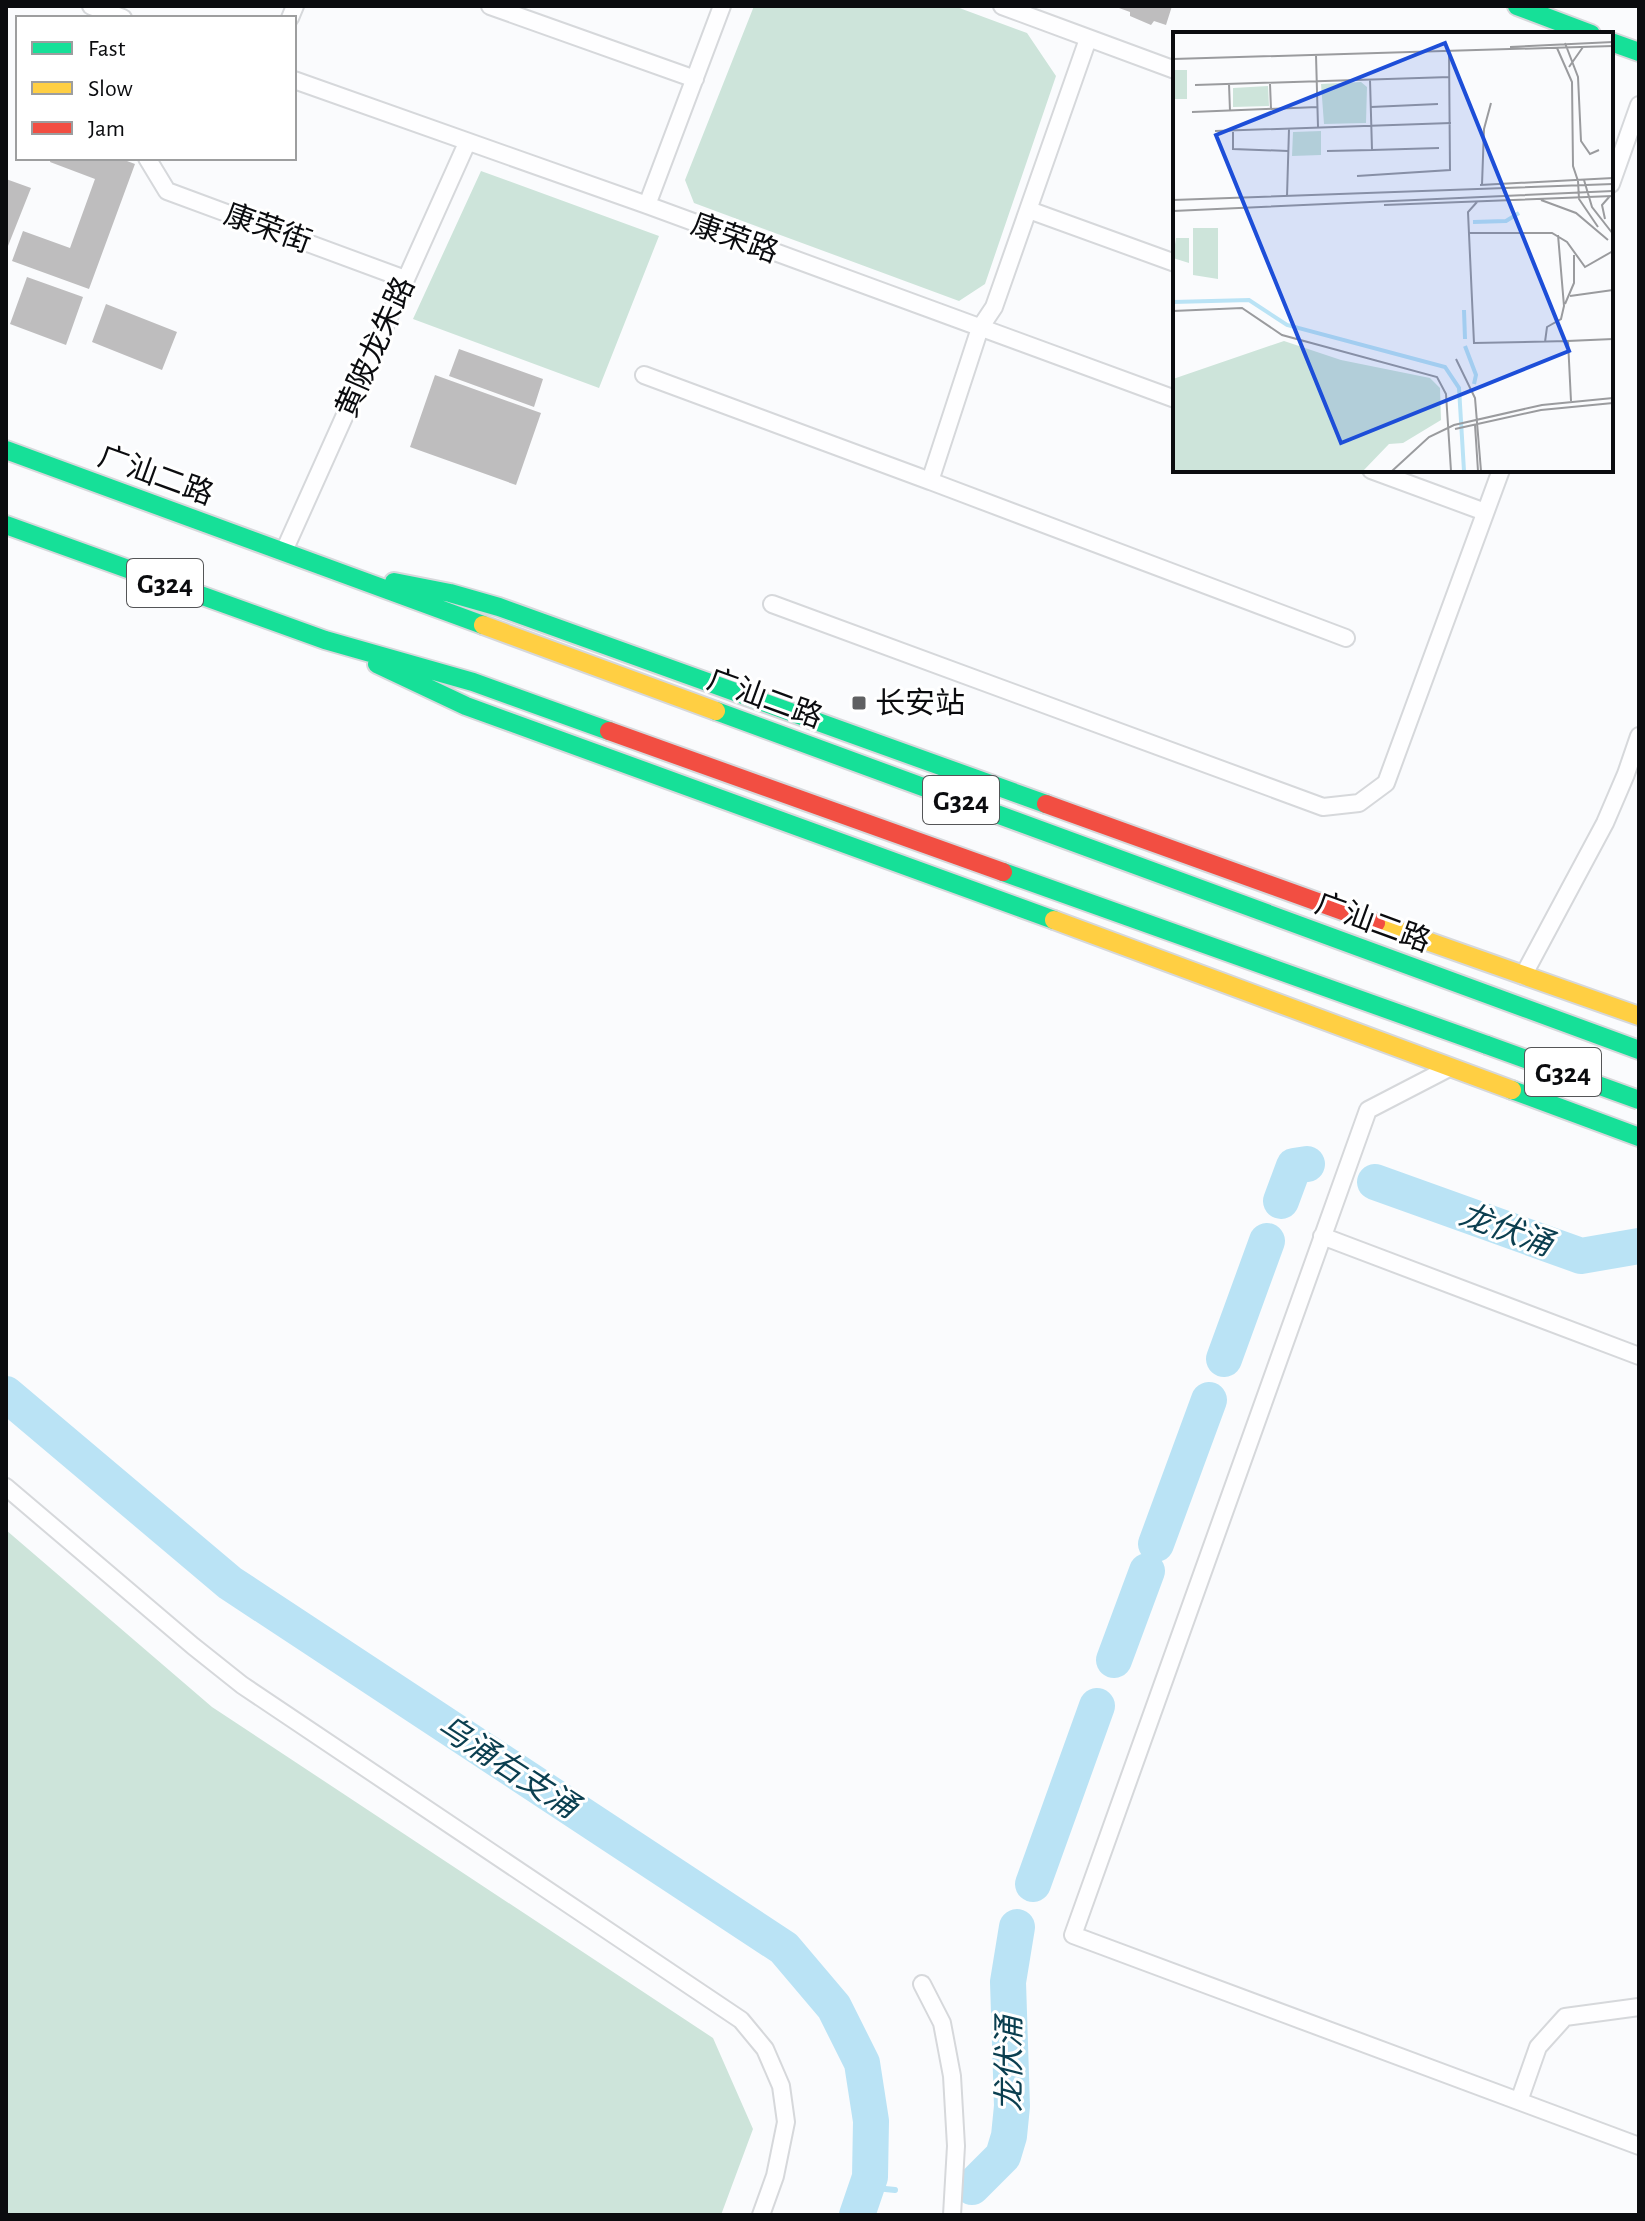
<svg xmlns="http://www.w3.org/2000/svg" width="1645" height="2221" viewBox="0 0 1645 2221" font-family="'Alegreya Sans','Noto Sans SC',sans-serif">
<style>
.green{fill:#cde4da}
.lines{fill:none;stroke-linecap:round;stroke-linejoin:round}
.stream{stroke:#bae3f5;stroke-width:6}
.river{stroke:#bae3f5;stroke-width:36}
.building{fill:#bebdbe}
.street-casing{stroke:#d6d8db;stroke-width:20}
.fast-casing{stroke:#d6d8db;stroke-width:22}
.slow-casing{stroke:#d6d8db;stroke-width:22}
.jam-casing{stroke:#d6d8db;stroke-width:22}
.street{stroke:#fefeff;stroke-width:16}
.fast{stroke:#16e098;stroke-width:18}
.slow{stroke:#ffcf43;stroke-width:18}
.jam{stroke:#f24e42;stroke-width:18}
.fast-bridge-casing{stroke:#d6d6d8;stroke-width:22;stroke-linecap:butt}
.fast-bridge{stroke:#16e098;stroke-width:18}
.poi-dot{fill:#5f6062;stroke:#fff;stroke-width:3}
.labels{text-anchor:middle;stroke-width:6;stroke-linejoin:round;paint-order:stroke}
.shield{fill:#fff;stroke:#545557;stroke-width:2}
.shield-label{font-size:28px;font-weight:bold;fill:#0b0c0f}
.street-label{font-size:30px;fill:#0b0c0f;stroke:#fff}
.poi-label{font-size:30px;fill:#0b0c0f;stroke:#fff;text-anchor:start}
.water-label{font-size:32px;font-style:italic;fill:#0b3f50;stroke:#fff}
.inset-river{fill:none;stroke:#bae3f5;stroke-width:4}
.inset-road{fill:none;stroke:#9a9b9e;stroke-width:2}
.view{fill:#1d4ed8;fill-opacity:0.15;stroke:#1d4ed8;stroke-width:4}
.inset-edge{fill:none;stroke:#0b0c0f;stroke-width:4}
</style>
<rect width="100%" height="100%" fill="#fafbfd"/>
<path class="green" d="M754,6h200l73,27 29,43 -71,208 -26,17 -265,-98 -9,-23z
M481,171l178,65 -60,152 -186,-69z
M6,1530l206,177 501,331 40,91 -32,86h-715z"/>
<g class="lines">
<path class="stream" d="M866,2187l29,3"/>
<path class="river" d="M1375,1182l206,74 58,-10
M1281,1201l13,-35 13,-2
M1224,1359l43,-118
M6,1394l224,189 554,365 50,59 28,56 9,58 -1,56 -13,38
M1156,1544l53,-144
M1114,1660l33,-89
M1033,1884l64,-178
M972,2187l31,-31 6,-20 3,-30 -4,-124 9,-55"/>
</g>
<path class="building" d="M1120,6h52l-6,19 -12,-4 -3,4 -21,-9v-4l-11,-4z
M51,158h68l16,6 -46,125 -77,-28 11,-30 47,17 25,-69 -45,-17z
M6,179l25,9 -25,63z
M27,277l56,20 -17,48 -56,-21z
M106,304l71,28 -15,38 -70,-28z
M459,349l84,30 -9,28 -85,-31z
M435,375l106,38 -25,72 -106,-38z"/>
<g class="lines">
<g class="street-casing">
<path id="street" d="M91,6l32,12
M490,6l205,73
M1002,6l173,64
M290,18l5,-12
M294,80l353,125 528,194
M147,158l20,33 238,88
M1611,184l28,-79
M647,205l75,-199
M1029,210l146,53
M644,375l286,106 50,-153 14,-21 94,-268
M1371,470l114,42
M930,481l416,157
M284,551l183,-408
M772,604l551,203 36,-4 27,-20 115,-313
M1523,976l82,-153 21,-49 13,-38
M1451,1067l-83,43 -295,825 566,211
M1322,1236l317,120
M6,1487l187,159 49,39 499,335 24,29 16,37 5,36 -11,54 -14,39
M922,1984l20,39 10,53 4,70 -4,69
M1519,2101l19,-54 27,-30 74,-10"/>
</g>
<g class="fast-casing">
<path id="fast" d="M1517,6l74,28
M1611,42l28,10
M6,450l477,175
M6,525l319,115 148,42 136,49
M394,582l56,11 49,14 547,197
M377,664l89,42 588,214
M716,711l923,339
M1003,872l484,173
M1512,1090l127,47"/>
</g>
<g class="slow-casing">
<path id="slow" d="M483,625l233,86
M1054,920l458,170
M1376,923l263,93"/>
</g>
<g class="jam-casing">
<path id="jam" d="M609,731l394,141
M1046,804l330,119"/>
</g>
<use href="#street" class="street"/>
<use href="#fast" class="fast"/>
<use href="#slow" class="slow"/>
<use href="#jam" class="jam"/>
<g class="fast-bridge-casing">
<path id="fast-bridge" d="M1487,1045l152,55"/>
</g>
<use href="#fast-bridge" class="fast-bridge"/>
</g>
<rect class="poi-dot" x="851" y="695" width="16" height="16" rx="4"/>
<g class="labels">
<g class="shield">
<rect x="127" y="559" width="76" height="48" rx="6"/>
<rect x="923" y="776" width="76" height="48" rx="6"/>
<rect x="1525" y="1048" width="76" height="48" rx="6"/>
</g>
<g class="shield-label">
<text x="165" y="593">G324</text>
<text x="961" y="810">G324</text>
<text x="1563" y="1082">G324</text>
</g>
<g class="street-label">
<text transform="translate(268 228) rotate(20)" y="10">康荣街</text>
<text transform="translate(735 238) rotate(20)" y="10">康荣路</text>
<text transform="translate(375 347) rotate(-66)" y="10">黄陂龙朱路</text>
<text transform="translate(156 475) rotate(20)" y="10">广汕二路</text>
<text transform="translate(765 698) rotate(20)" y="10">广汕二路</text>
<text transform="translate(1373 922) rotate(20)" y="10">广汕二路</text>
</g>
<g class="poi-label">
<text x="875" y="713">长安站</text>
</g>
<g class="water-label">
<text transform="translate(1506 1229) rotate(20)" y="11">龙伏涌</text>
<text transform="translate(508 1766) rotate(33)" y="11">乌涌右支涌</text>
<text transform="translate(1009 2064) rotate(-90)" y="11">龙伏涌</text>
</g>
</g>
<g transform="translate(1173 32)">
<rect width="440" height="440" fill="#fafbfd"/>
<path d="M2,38h12v29h-12zM188,50l6,5 -1,36 -42,1 -3,-40zM95,54l1,20 -36,1v-19zM148,99v24l-29,1 1,-24zM20,196h25v51l-25,-4zM3,206h13v25l-16,-5zM111,309l57,19 89,18 10,10 1,32 -38,23 -14,1 -26,27h-190v-92z" fill="#cde4da"/>
<path class="inset-river" d="M300,190l33,-1 13,-8M0,270l76,-2 38,25 158,42 14,21 5,83M291,278l1,29M292,314l11,29 -2,9"/>
<path class="inset-road" d="M35,1h36M392,11l13,34 3,64 9,13 9,-4M337,15l103,-5M384,16l15,34 1,84 5,15M143,23l2,72M0,27l440,-13M396,35l14,-20M56,52l1,27M97,52l1,25M22,53l255,-8M198,75l67,-3M19,80l125,-5M42,99l236,-8M60,100v17l55,2M199,118l67,-2M154,119l45,-1 -2,-70M184,144l93,-6 -1,-119M411,148l8,27 21,27M405,149l1,18 19,28M307,153l133,-7M309,153l2,-56 7,-26M114,164l2,-67M0,168l440,-16M368,168l35,13 32,27M304,170l-9,10 6,131 94,-2M211,173l229,-9M0,179l440,-20M432,187l-3,-14 8,-9M296,201h83l15,9 18,25 28,-16M397,264l43,-6M392,272l9,-21v-28M0,279l69,-3 40,27 155,42 9,17 5,77M372,310l2,-15 14,-8 3,-13 -6,-71M283,327l19,39 6,73M398,369l-3,-60 45,-2M302,393l3,46M282,397l86,-19 72,-7M219,439l37,-34 25,-12 88,-20 71,-7"/>
<path class="view" d="M272,11l124,308 -228,92 -125,-308z"/>
<rect width="440" height="440" class="inset-edge"/>
</g>
<rect width="1645" height="2221" fill="none" stroke="#0b0c0f" stroke-width="16"/>
<rect x="16" y="16" width="280" height="144" fill="#ffffff" stroke="#9d9e9f" stroke-width="2"/>
<rect x="32" y="42" width="40" height="12" fill="#16e098" stroke="#9d9e9f" stroke-width="2"/>
<text x="88" y="56" font-size="24" fill="#0b0c0f">Fast</text>
<rect x="32" y="82" width="40" height="12" fill="#ffcf43" stroke="#9d9e9f" stroke-width="2"/>
<text x="88" y="96" font-size="24" fill="#0b0c0f">Slow</text>
<rect x="32" y="122" width="40" height="12" fill="#f24e42" stroke="#9d9e9f" stroke-width="2"/>
<text x="88" y="136" font-size="24" fill="#0b0c0f">Jam</text>
</svg>
